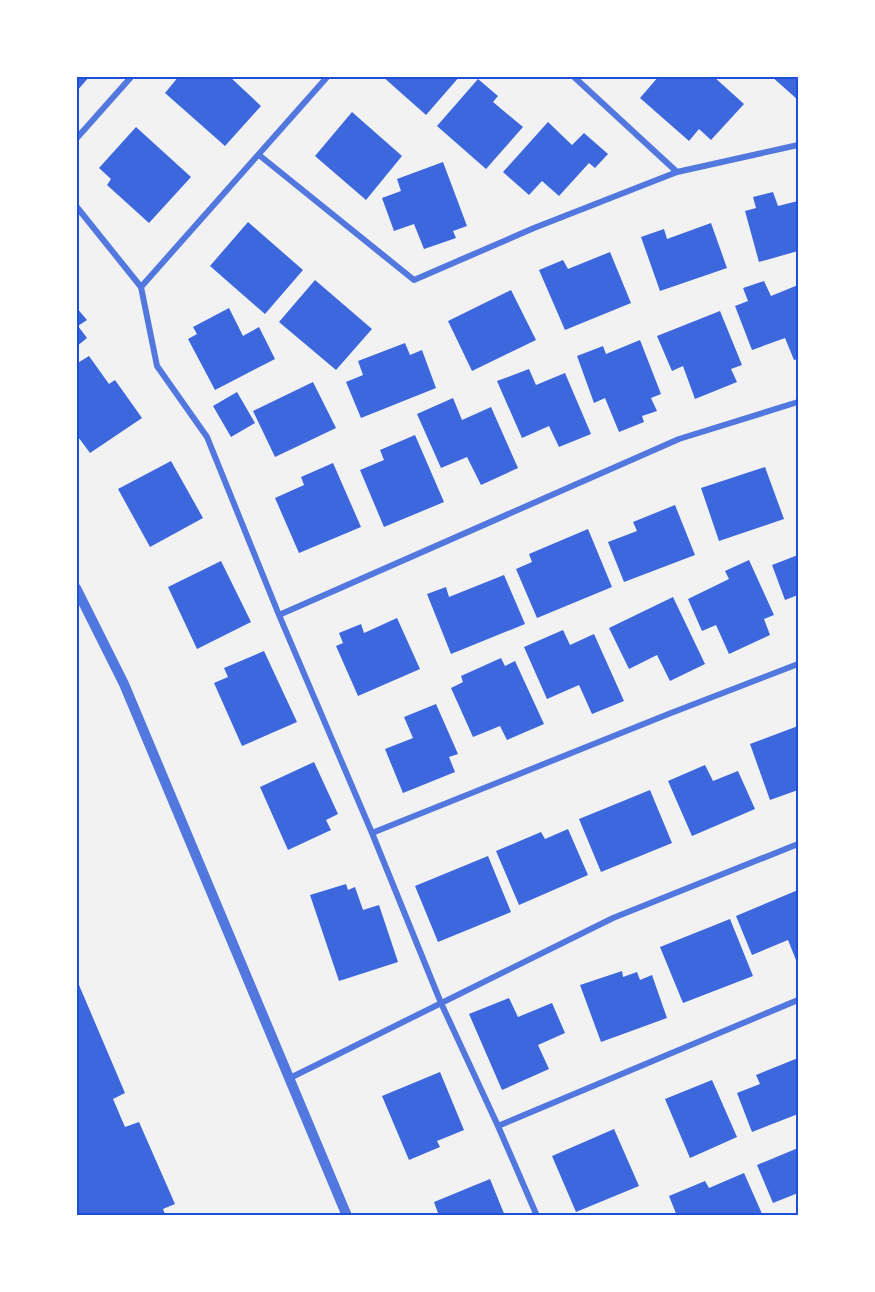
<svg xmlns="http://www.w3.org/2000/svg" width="875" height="1292" viewBox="0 0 875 1292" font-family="'Exo 2',sans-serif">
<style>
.building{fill:#3d67dc}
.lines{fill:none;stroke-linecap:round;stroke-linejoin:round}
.minor{stroke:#5277de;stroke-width:6}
.tertiary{stroke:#5277de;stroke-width:10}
.neatline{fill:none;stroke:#1d4ed8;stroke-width:2}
</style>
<rect width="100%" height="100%" fill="#f2f2f2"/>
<path class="building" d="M76,76h14l-14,16z
M179,76h50l32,30 -36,40 -60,-53z
M382,76h78l-34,39z
M659,76h54l31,28 -33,36 -12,-11 -10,12 -49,-43z
M771,76h27v24z
M478,79l20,17 -5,6 30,25 -37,42 -49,-43z
M352,112l50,44 -36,44 -51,-44z
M548,122l24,23 12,-12 24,21 -13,14 -6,-5 -30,33 -17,-15 -13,14 -26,-23z
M136,127l55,50 -42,46 -42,-38 4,-6 -12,-11z
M443,162l24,64 -14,5 3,7 -32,11 -10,-25 -20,7 -12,-33 19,-7 -4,-12z
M773,192l5,14 20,-5v50l-39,11 -14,-51 11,-3 -3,-11z
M248,222l55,48 -38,44 -55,-48z
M711,223l16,45 -67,23 -19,-54 23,-8 3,10z
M610,252l21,51 -66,27 -26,-60 24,-10 5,9z
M315,280l57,49 -36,41 -57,-48z
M764,281l7,15 27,-11v74l-4,1 -9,-22 -33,12 -17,-44 13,-5 -5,-13z
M511,290l25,50 -64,31 -24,-50z
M76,307l11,13 -9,6 9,12 -11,9z
M229,308l14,28 16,-9 16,32 -60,31 -27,-51 9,-5 -4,-7z
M720,311l22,54 -11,4 6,13 -42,17 -12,-33 -11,5 -15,-35z
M640,340l21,54 -10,4 6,13 -15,5 2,6 -25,10 -14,-34 -11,5 -17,-47 26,-10 3,8z
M405,343l5,12 12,-5 14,38 -75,30 -15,-36 17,-7 -5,-14z
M89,356l20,28 6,-4 27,38 -52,35 -14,-19v-70z
M529,369l7,16 29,-12 26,61 -32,13 -10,-21 -27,12 -25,-57z
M313,382l23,46 -61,29 -22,-46z
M237,392l18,31 -24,14 -18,-31z
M453,398l9,22 29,-13 27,61 -37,17 -14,-28 -26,11 -24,-54z
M415,435l29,67 -60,25 -24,-57 24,-10 -4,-10z
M171,461l32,57 -53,29 -32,-58z
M333,463l28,64 -62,26 -24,-55 29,-13 -3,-8z
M765,467l19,52 -65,22 -18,-53z
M675,505l20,50 -71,27 -16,-40 29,-11 -4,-9z
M588,529l24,58 -75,31 -21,-49 16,-7 -3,-8z
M798,555v40l-13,5 -13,-35z
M749,560l25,55 -10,4 6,16 -41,19 -13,-29 -14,6 -14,-32 41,-20 -4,-8z
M221,561l30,61 -54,27 -29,-62z
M504,575l21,49 -74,30 -24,-60 19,-7 3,10z
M673,597l32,67 -35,17 -13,-26 -28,14 -20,-41z
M397,618l23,51 -62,27 -22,-50 7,-3 -4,-10 22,-9 3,9z
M563,630l7,15 24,-11 30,67 -32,13 -13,-29 -32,14 -23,-52z
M264,651l33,71 -55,24 -28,-63 14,-6 -4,-9z
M501,658l4,8 10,-5 29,63 -37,16 -7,-14 -27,11 -22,-49 12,-6 -2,-6z
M436,704l22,50 -9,3 6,15 -52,21 -18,-44 28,-11 -9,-21z
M798,726v64l-28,10 -20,-56z
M314,762l24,52 -12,6 5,10 -43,20 -28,-63z
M705,765l8,16 25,-10 17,38 -63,27 -24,-55z
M650,790l22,53 -71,29 -22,-53z
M568,829l20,46 -69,30 -23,-54 45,-19 4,7z
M488,856l23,56 -73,30 -23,-56z
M346,884l2,6 7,-3 8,23 16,-5 19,57 -59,19 -29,-86z
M798,890v75l-10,-25 -36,15 -16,-39z
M730,919l23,57 -70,27 -23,-56z
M622,971l1,6 14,-5 3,8 12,-5 15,43 -66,24 -21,-57z
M79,985l46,108 -12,6 12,28 14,-5 36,82 -12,5 2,5 -4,2h-85v-230z
M509,998l9,19 34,-14 13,30 -27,12 11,24 -47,21 -33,-76z
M798,1058v56l-46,18 -15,-39 23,-9 -4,-9z
M440,1072l24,58 -27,11 3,6 -31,13 -27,-64z
M712,1080l25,57 -47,21 -25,-59z
M614,1129l25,57 -63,26 -24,-56z
M798,1148v45l-25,10 -16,-38z
M744,1173l19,43h-86l-8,-20 36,-15 4,7z
M490,1179l15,37h-66l-5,-14z"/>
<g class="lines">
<path class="minor" d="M328,76l-187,211 16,79 50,71 72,178 93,218 299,-120 127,-49
M573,76l104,96 121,-27
M76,139l56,-63
M259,155l155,125 120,-52 143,-56
M76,206l65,81
M279,615l400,-176 119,-37
M372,833l69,170 57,123
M290,1078l323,-160 185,-74
M537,1216l-39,-90 300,-126"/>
<path class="tertiary" d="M76,588l48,96 223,532"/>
</g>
<rect width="875" height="1292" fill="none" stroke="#ffffff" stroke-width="156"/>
<rect x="78" y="78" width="719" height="1136" class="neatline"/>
</svg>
